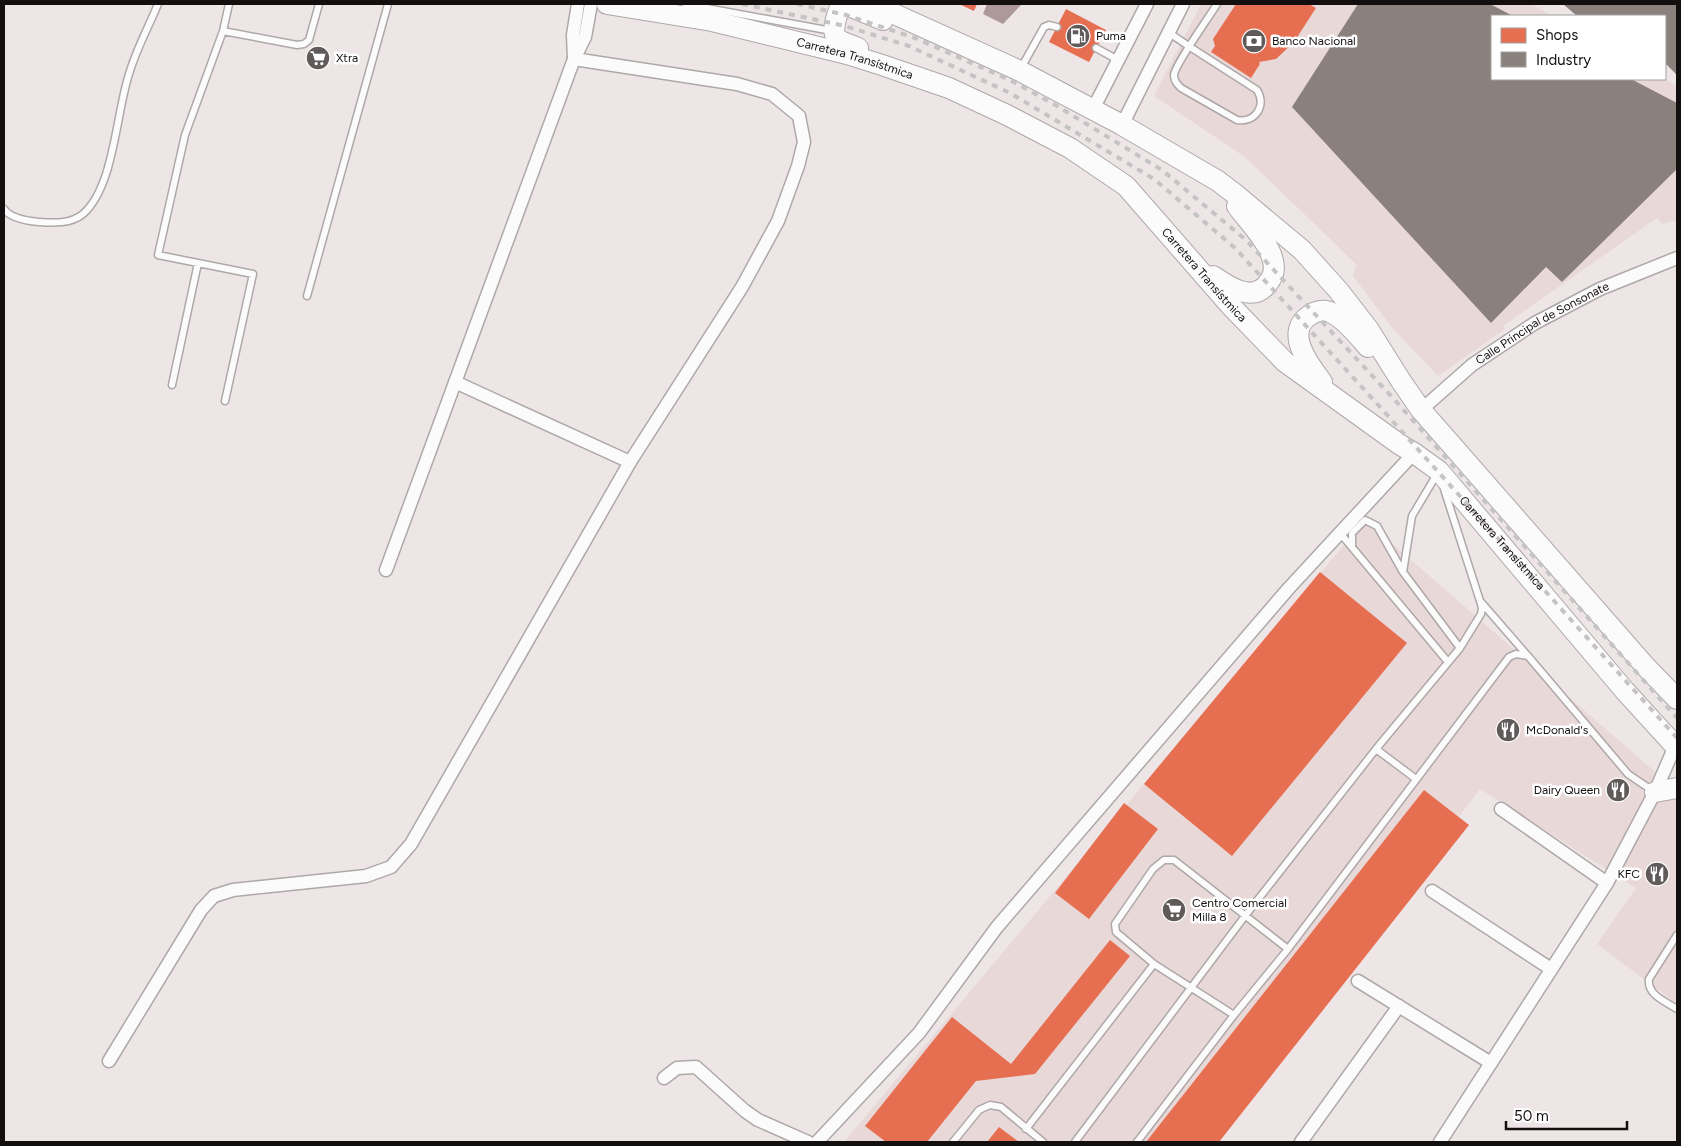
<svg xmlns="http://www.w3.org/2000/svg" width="1681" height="1146" viewBox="0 0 1681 1146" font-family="Figtree,sans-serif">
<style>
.built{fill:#e9d8d8}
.shops{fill:#e76f51}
.industry{fill:#8a817c}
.building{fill:#ad989a}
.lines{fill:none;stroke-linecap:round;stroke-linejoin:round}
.lane-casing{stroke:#aea8a8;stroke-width:9}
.street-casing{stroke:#aea8a8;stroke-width:15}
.primary-casing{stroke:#aea8a8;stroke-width:22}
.lane{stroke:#fcfbfb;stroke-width:6}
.street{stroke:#fcfbfb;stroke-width:12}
.primary{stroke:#fcfbfb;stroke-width:20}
.rail{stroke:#c5c3c3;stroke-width:4;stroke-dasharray:6 6;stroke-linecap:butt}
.labels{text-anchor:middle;stroke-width:5;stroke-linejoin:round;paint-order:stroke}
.poi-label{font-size:12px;fill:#140f0f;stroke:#fff;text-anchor:start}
.street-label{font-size:12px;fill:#140f0f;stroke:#fff}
</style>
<rect width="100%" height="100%" fill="#eee6e6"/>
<path class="built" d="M1201,4h330l22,12h-61v63h173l12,7v134l-15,4 -5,-6 -154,108 2,3 -67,47 -44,-46 -41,-54 3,-12 -111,-107 -91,-61z
M1365,520l312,271v213l-80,-60 39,-56 -156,-99 -267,353h-369z"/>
<path class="shops" d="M959,4h18l-3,7z
M1236,4h73l7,4 -22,34 -18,17 -17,3 1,2 -9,14 -40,-26 4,-6 -2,-7z
M1066,9l40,21 -17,32 -40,-20z
M1320,572l87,71 -175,213 -88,-72z
M1424,790l45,35 -250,317h-73z
M1124,803l34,26 -69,90 -34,-26z
M1110,940l20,16 -95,118 -59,7 -49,61h-41l-21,-16 87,-109 59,47z
M999,1127l20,15h-32z"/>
<path class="industry" d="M1358,4h132l23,12h-21v63h139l46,24v66l-115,113 -16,-15 -55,56 -199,-216z
M1563,4h114v71l-12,-12v-47h-88z"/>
<path class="building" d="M987,4h35l-19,20 -20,-10z"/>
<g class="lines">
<g class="lane-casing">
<path id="lane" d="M685,4l147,27
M223,31l74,14 7,-1 5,-4 10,-36
M1168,32l22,15 67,43c10,16 -2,33 -20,30l-56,-32c-4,-4 -7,-7 -7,-13 1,-11 36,-59 43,-71
M1096,48l22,12
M1021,68l23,-41 5,-2 8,2
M4,209c6,9 24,12 35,13 14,1 32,2 44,-8 32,-28 33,-104 47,-143 7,-23 19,-45 28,-67
M307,296l81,-292
M172,385l26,-122
M225,401l28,-127 -95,-19 27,-120 38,-104 6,-27
M1437,474l-25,42 -9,56 57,76
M1340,533l108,129
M1352,547v-14l13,-13 12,6 26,46
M1481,602l46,53
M1376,749l40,30
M1677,935l-28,44c-2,16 16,22 28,30
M1154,964l80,51
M1026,1129l128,-165 -38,-32 -1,-8 38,-55 11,-9h10l114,89
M953,1142l26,-32 11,-5 11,2 42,35
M1075,1142l170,-226 131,-167 84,-101 21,-34 1,-6 -2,-7 -36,-112
M1137,1142l97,-127 54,-66 221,-292 7,-3 12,2 100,118 25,17"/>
</g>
<g class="street-casing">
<g id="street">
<path d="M574,59l-1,-24 5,-31"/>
<path d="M1093,109l54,-105"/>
<path d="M1122,125l61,-121"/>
<path d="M455,382l175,80"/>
<path id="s1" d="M1421,410l51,-45 63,-42 65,-34 77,-31"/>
<path d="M386,570l188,-511 11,-22 6,-33"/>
<path d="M1501,809l106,74"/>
<path d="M1432,891l119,78"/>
<path d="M1358,981l133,82"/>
<path d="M109,1061l92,-151 13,-14 19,-6 133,-14 25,-9 20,-23 219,-382 112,-175 36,-66 20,-55 6,-24 -5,-26 -27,-22 -35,-10 -163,-25"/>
<path d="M664,1078l13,-10 19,-1 49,44 13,9 50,22"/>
<path d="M817,1142l102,-109 78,-106 292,-339 125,-135"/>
<path d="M1301,1142l98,-136"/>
<path d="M1440,1142l167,-259 48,-91 20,-46"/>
</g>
</g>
<g class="primary-casing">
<g id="primary">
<path id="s2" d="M607,4l105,17 135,33 35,11 67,23 58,27 63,33 56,38 103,118 56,58 114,82 15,9 25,18 186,220 52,57"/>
<path d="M872,4l148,67 102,54 96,56 17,13 67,56 36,40 31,40 32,51 20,29 225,257 31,32"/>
<path d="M858,48c-18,-8 -28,-6 -22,-29 2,-6 2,-10 7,-14l6,1 34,14"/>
<path d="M1213,276c15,10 40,28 55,7 5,-6 7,-14 5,-22 -4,-19 -25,-40 -36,-55"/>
<path d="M1322,382c-12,-16 -39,-50 -12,-67 6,-4 15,-6 22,-2 14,7 26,23 36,34"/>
<path d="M1655,792l22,-4"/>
</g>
</g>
<use href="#lane" class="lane"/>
<use href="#street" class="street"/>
<use href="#primary" class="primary"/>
<g class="rail">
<path id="s3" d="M742,4l103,22 64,20 101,47 144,86 81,69 145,159 297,331"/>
<path d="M797,4l49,11 69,23 97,43 45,25 105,64 84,70 147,158 284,320"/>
</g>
</g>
<defs>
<g id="fuel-disc" transform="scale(1.25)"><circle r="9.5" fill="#605a5a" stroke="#fff"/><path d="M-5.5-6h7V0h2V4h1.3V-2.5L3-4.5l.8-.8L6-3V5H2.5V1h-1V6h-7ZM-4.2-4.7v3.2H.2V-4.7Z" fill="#fff"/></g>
<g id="bank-disc" transform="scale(1.25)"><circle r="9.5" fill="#605a5a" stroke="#fff"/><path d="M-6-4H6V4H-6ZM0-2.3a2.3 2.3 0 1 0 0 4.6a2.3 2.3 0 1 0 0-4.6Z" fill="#fff"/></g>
<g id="supermarket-disc" transform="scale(1.25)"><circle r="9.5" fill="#605a5a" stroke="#fff"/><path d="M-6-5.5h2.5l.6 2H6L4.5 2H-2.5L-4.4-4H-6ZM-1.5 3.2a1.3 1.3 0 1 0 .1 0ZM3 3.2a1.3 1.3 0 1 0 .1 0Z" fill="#fff"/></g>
<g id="restaurant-disc" transform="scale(1.25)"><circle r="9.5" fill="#605a5a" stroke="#fff"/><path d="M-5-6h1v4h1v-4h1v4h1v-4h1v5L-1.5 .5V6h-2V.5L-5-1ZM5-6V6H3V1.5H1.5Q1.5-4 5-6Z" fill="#fff"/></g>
</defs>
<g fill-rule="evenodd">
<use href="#fuel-disc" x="1078" y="36"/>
<use href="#bank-disc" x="1254" y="41"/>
<use href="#supermarket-disc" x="318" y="58"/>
<use href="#restaurant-disc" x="1508" y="730"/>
<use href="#restaurant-disc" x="1618" y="790"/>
<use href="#restaurant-disc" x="1657" y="874"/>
<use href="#supermarket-disc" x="1174" y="910"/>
</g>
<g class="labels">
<g class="poi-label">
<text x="1096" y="40">Puma</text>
<text x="1272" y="45">Banco Nacional</text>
<text x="336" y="62">Xtra</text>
<text x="1526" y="734">McDonald's</text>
<text x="1600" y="794" text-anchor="end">Dairy Queen</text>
<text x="1640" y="878" text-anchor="end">KFC</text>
<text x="1192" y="907">Centro Comercial<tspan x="1192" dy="14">Milla 8</tspan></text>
</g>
<g class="street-label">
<text dy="4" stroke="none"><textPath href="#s2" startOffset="254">Carretera Transístmica</textPath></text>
<text dy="4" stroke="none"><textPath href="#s2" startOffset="674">Carretera Transístmica</textPath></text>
<text dy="4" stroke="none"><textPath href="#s1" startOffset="150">Calle Principal de Sonsonate</textPath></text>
<text dy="4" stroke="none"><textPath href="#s3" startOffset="956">Carretera Transístmica</textPath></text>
</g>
</g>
<rect width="1681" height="1146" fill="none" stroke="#140f0f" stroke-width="10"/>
<rect x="1491" y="15" width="175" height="65" fill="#ffffff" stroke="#a19f9f"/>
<rect x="1501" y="28" width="25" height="15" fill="#e76f51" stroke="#a19f9f"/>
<text x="1536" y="40" font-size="15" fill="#140f0f">Shops</text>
<rect x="1501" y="52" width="25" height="15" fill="#8a817c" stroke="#a19f9f"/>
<text x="1536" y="65" font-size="15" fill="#140f0f">Industry</text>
<path d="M1506 1121v8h121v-8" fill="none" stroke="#140f0f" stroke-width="2.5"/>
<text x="1514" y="1121" font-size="15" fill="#140f0f" stroke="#ffffff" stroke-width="4" paint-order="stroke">50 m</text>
</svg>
